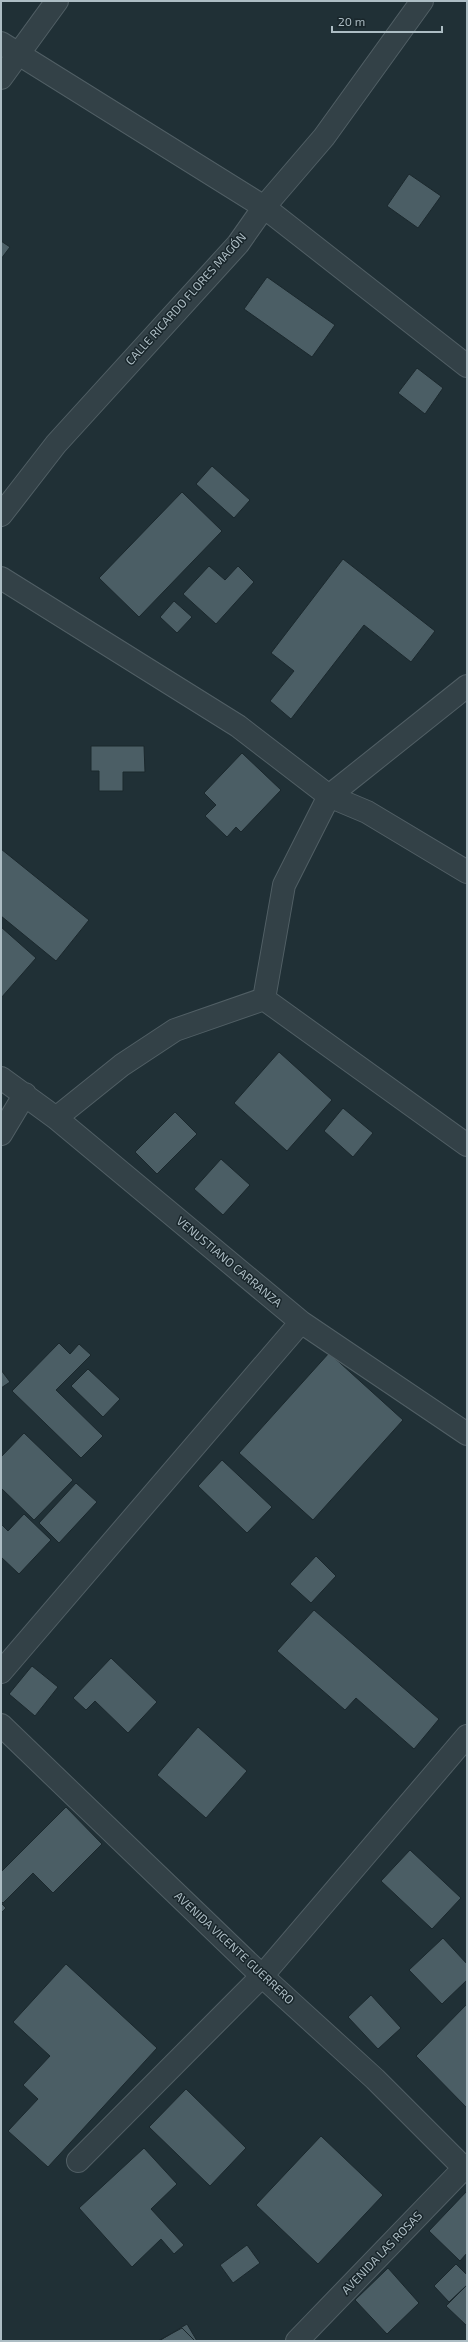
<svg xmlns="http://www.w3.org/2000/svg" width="468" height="2342" viewBox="0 0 468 2342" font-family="'Exo 2',sans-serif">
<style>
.building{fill:#4b5e65;stroke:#1b282d}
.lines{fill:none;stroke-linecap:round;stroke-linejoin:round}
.minor-casing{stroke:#515f65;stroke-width:24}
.minor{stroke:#334147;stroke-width:22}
.labels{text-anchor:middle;stroke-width:3;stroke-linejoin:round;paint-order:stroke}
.street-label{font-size:12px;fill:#adbdc4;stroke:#19262b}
</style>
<rect width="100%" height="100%" fill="#203036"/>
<path class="building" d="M409,174l32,22 -23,32 -31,-22z
M1,241l9,6 -9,12z
M267,277l68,48 -23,32 -68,-48z
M417,368l26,20 -18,26 -27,-21z
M212,466l38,34 -16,18 -38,-34z
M182,492l40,39 -83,86 -40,-39z
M343,559l92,72 -24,31 -47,-37 -73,94 -21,-18 24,-30 -23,-18z
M209,566l16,14 13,-14 16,16 -38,42 -33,-30z
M174,601l18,16 -15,16 -17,-16z
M91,746h53l1,26h-22v19h-24v-20h-8z
M242,753l39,37 -40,42 -5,-5 -9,10 -22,-21 11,-11 -12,-12z
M1,849l88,71 -33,41 -55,-45z
M1,927l35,31 -35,40z
M279,1052l53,48 -45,51 -53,-48z
M343,1108l30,25 -20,24 -29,-26z
M175,1112l22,22 -40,40 -22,-22z
M221,1159l29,26 -27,30 -29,-26z
M59,1343l11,11 9,-10 12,11 -35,35 47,46 -22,22 -69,-67z
M329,1353l74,67 -90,100 -74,-67z
M88,1369l32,30 -17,18 -32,-31z
M1,1370l9,12 -9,6z
M24,1433l49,47 -39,40 -33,-32v-31z
M222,1460l50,47 -25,26 -49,-47z
M76,1483l21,19 -38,41 -20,-20z
M24,1514l27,26 -32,34 -18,-17v-33l7,7z
M316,1556l20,20 -25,27 -21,-19z
M314,1610l125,109 -25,30 -58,-51 -11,12 -68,-59z
M111,1658l46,44 -29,31 -33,-32 -9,9 -13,-12z
M32,1666l26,21 -23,29 -26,-22z
M198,1727l49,44 -41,47 -49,-43z
M66,1807l36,37 -49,49 -20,-20 -30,30 -2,-2v-29z
M410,1850l51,48 -29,31 -51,-48z
M1,1903l5,5 -5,5z
M443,1938l24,26v16l-25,24 -33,-34z
M66,1964l91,84 -109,119 -40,-36 30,-32 -15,-14 27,-29 -37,-34z
M371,1995l30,33 -23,21 -30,-32z
M467,2004v104l-51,-52z
M186,2089l60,59 -36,38 -61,-59z
M321,2136l62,59 -65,69 -62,-59z
M144,2148l33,36 -26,25 33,36 -10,9 -13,-15 -29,28 -53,-59z
M467,2191v62l-7,8 -31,-30z
M247,2245l13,18 -27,20 -13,-18z
M456,2264l11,11v10l-18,17 -15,-16z
M388,2268l31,35 -32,31 -32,-34z
M467,2285v41l-21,-20z
M187,2324l10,17h-38z
M182,2328l13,13h-37z"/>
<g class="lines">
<g class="minor-casing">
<path id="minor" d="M1,43l263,164 203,159
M1,78l56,-77
M1,515l55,-71 182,-200 26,-37 60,-70 98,-136
M1,578l237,148 91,70 38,16 100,60
M264,999l203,146
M1,1078l55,40 245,204 166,112
M56,1118l66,-53 53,-35 89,-31 20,-114 45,-89 138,-110
M1,1134l24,-40
M1,1672l300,-350
M1,1725l261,251 113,103 92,92
M78,2161l184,-185 205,-240
M297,2341l170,-176"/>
</g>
<use href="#minor" class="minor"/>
</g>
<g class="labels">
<g class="street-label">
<text transform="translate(186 299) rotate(-48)" y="4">CALLE RICARDO FLORES MAGÓN</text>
<text transform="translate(229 1262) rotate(40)" y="4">VENUSTIANO CARRANZA</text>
<text transform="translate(234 1948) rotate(43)" y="4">AVENIDA VICENTE GUERRERO</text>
<text transform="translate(382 2253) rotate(-46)" y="4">AVENIDA LAS ROSAS</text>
</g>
</g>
<rect width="468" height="2342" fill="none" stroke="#adbdc4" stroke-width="4"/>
<path d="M332 26v6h110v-6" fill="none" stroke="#adbdc4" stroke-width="2"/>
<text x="338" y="26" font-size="12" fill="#adbdc4" stroke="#19262b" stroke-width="3" paint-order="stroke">20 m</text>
</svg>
